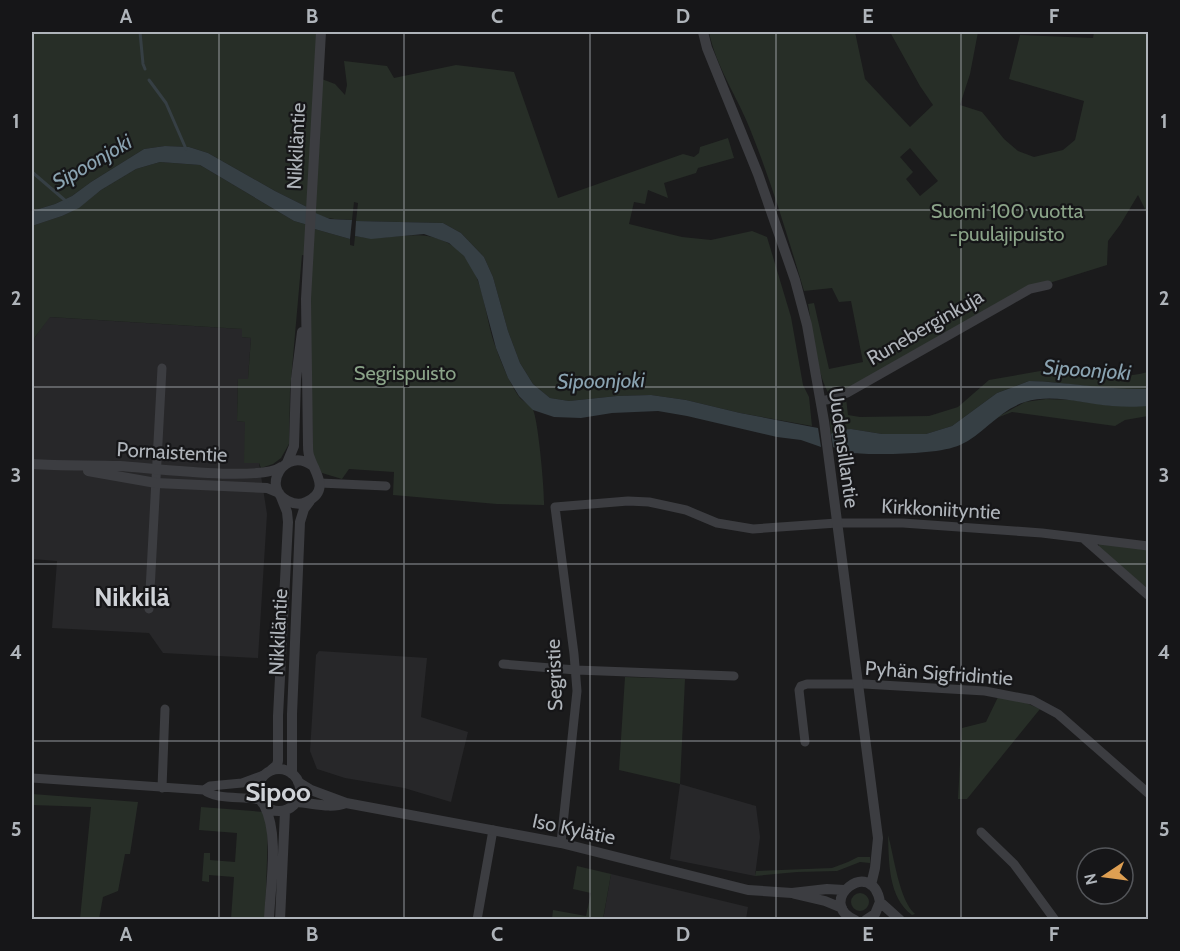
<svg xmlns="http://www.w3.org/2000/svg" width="1180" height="951" viewBox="0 0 1180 951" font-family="Cabin,sans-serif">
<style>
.built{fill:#272729}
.green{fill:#272e27;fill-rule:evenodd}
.water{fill:#363f44}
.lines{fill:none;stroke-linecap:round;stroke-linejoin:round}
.stream{stroke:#363f44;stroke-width:3}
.minor{stroke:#3c3d41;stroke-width:9}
.tertiary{stroke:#3c3d41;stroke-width:10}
.grid{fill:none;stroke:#afb4ba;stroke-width:1.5;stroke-opacity:0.55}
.labels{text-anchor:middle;stroke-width:4.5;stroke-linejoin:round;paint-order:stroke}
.street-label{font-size:20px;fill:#afb4ba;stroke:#161618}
.park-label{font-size:20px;fill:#8aa388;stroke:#161618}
.water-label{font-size:21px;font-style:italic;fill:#8aa3b1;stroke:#161618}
.district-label{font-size:26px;font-weight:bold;fill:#cfd2d7;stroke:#161618}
.neatline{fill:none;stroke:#afb4ba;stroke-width:2}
.grid-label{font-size:20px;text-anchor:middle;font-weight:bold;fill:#afb4ba}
</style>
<rect width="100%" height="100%" fill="#1b1b1c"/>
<path class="built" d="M49,317l193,12v8l9,1 -3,41 -10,1 -1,41 8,1 14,41 8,51 -9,144 -95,-5 -14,-20 -97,-5 5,-67 -25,-2v-211l3,-11z
M319,651l108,7 -6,59 47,15 -17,70 -47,-14 -59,-10 -28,-9 -7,-18 6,-96z
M680,784l76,22 4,31 -5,39 -85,-17z
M611,874l137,33 -2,12 -143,1z"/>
<path class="green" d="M32,32h281l8,3 -2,43 16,6 10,11 2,-10 -3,-24 43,5 7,12 62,-13 58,7 44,126 125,-44 11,3 5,-4 1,-6 28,-9 6,20 -36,10 -2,5 -32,10 4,15 -20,-8 -3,14 -11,-2 -5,22 53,13 29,3 41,-9 15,6 24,80 12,68 6,12 3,29 -72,-13 -54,-13 -35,-5 -34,1 -48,5 -19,-3 -17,-14 -13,-21 -12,-32 -15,-54 -9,-20 -23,-24 -18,-10 -87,-2 2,-18 -4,-1 -2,18c-14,-1 -34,0 -43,-12l-34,-17 -67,-38 -19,-6 -24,-1 -21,3 -53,33 -19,14 -17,8 -23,7z
M709,32h146l10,47 45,48 23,-22 -13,-19 -30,-54h88l-8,42 -10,31 22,7 22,27 14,12 16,6 29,-7 12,-10 9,-39 -75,-22 11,-44 73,3 1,-6h54v183l-10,-20 -18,30 -12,16 -1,24 -77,24 -180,102 -20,4c-13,-17 -18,-69 -22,-91l6,-1 15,66 34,-7 -12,-61 -12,1 -7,-14 -28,3c-16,-54 -33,-110 -54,-162 -13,-33 -34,-62 -41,-97zM910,148l28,33 -18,15 -14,-17 7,-7 -13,-15z
M160,162l40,3 94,56 14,4 -2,31 -4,-1 -12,136 -1,53 -8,14 -8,6 -12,4 -2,-5h-15l1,-41 -8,-1 1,-42h10l3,-41 -9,-1v-8l-192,-12 -15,20 -3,11v-122l30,-10 16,-8 23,-18 35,-21z
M311,228l39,11v6l4,1 1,-10c33,7 62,-10 93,7 37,19 35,72 48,105 5,14 15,39 24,50 4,4 11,7 13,12 5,9 12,83 11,95l-47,-1 -104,-9 1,-23 -45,-3 -7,10 -20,-6 -9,-15 -2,-88z
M1046,370c33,3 69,11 102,2v17h-37l-60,-7 -22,-1 -32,12 -45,33 -26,8h-44l-31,-5 -20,5c-2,-17 -3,-31 15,-36l2,17 12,2 69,-1 29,-9 31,-27z
M1046,399l26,1 41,6h35v10l-23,4 -10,6 -103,-14 -18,7 31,-17z
M1099,543l49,6v40l-49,-41z
M625,677l60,2 -5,105 -61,-14z
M998,697l19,2 23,10 -73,90h-9l4,-71 24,-6z
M32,794l106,8 -8,52h-5l-7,37 -15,6 -4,22h-19l11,-112 -59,-2z
M201,807l63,5 4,17 -3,90h-34l3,-42 -25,-2v7l-7,-1 2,-28h6v7l25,2 2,-29 -38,-3z
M888,835c6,21 11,65 27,79l-3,1c-24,-18 -23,-53 -24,-80z
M858,857h12v6l-10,-1 -23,9 -40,1 -42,4 1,-5 76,-3 16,-6z
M577,866l34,8 -8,45h-51l1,-9 33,6 5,-23 -18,-4z
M851 902a9 9 0 1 1 18 0a9 9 0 1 1-18 0Z"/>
<path class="water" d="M165,146l24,1 19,6 67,38 34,17 -1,17 -14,-4 -94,-56 -40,-3 -24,7 -35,21 -22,18 -17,8 -30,10v-15l23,-7 17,-8 19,-14 53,-33z
M313,212l17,7 22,1 -2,19 -39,-11z
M356,221l87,2 18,10 23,24 9,20 15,54 12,32 13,21 17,14 19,3 48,-5 34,-1 35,5 54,13 78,15 3,19 -20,-7 -24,-3 -90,-21 -29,-5 -46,2 -31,5 -27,-1 -21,-7 -14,-14 -11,-18 -12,-30 -18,-68 -14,-24 -15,-13 -25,-9 -53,5 -16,-3z
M1029,381c40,1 79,9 119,8v17c-11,1 -24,1 -36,0 -28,-2 -59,-13 -87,-4 -26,8 -41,32 -65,43 -22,10 -84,10 -110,8 -5,-1 -11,-4 -17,-6l-2,-13 6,-4 14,-1 31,5h44l26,-8 45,-33z"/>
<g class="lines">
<path class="stream" d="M140,32l3,32 2,5
M149,80l17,23 20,46
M32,172l35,30"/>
<path class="minor" d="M821,401l10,-2 16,-6 162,-92 21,-12 18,-4
M320,483l66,3
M1083,538l65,57
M149,609l13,-241
M503,664l73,6 158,6
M805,742l-6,-52 2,-4 6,-2h57l121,7 47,9 26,14 90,79
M32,778l172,12 6,-4 32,-3 22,-8
M162,788l3,-79
M204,790c11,10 40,6 56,10
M981,832l33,32 41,56
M561,843l16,-152 -3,-37 -19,-147 73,-6 21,1 37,8 31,13 36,6 84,-6h66l139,10 106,13
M477,920l16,-90"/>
<path class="tertiary" d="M703,32l4,16 51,126 37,106 12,45 17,96 54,417 -3,30 -4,17
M287,463l7,-17 2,-67 6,-47
M32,464c29,2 59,1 88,2 31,2 140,16 161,1
M313,466c-28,-21 -53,22 -25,35 6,3 12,4 18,1 25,-11 9,-29 4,-44 -2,-4 -2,-9 -2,-13l-2,-146 15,-267
M88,471l68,12 111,5 12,5
M258 790a21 21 0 1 1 42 0a21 21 0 1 1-42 0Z
M271,770l6,-5 1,-4v-45l10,-194 -1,-10 -6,-15
M292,774v-60l8,-192 4,-13 6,-8
M298,782l13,8 35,13 215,40 187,47 44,3 35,-4 17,1
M296,802c17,1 34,7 50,1
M264,805c16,30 6,81 5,115
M795,894l30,7 17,7
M880,902l20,18
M280,920l5,-109
M855,920c-41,-18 17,-65 25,-18l-5,12 -9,6"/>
</g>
<path class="grid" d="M219,32v888M404,32v888M590,32v888M776,32v888M961,32v888M32,210h1116M32,387h1116M32,564h1116M32,741h1116"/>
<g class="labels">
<g class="street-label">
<text transform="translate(296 146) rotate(-87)" y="7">Nikkiläntie</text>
<text transform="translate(925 327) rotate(-30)" y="7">Runeberginkuja</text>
<text transform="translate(844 448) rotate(82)" y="7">Uudensillantie</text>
<text transform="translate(172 452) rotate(3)" y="7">Pornaistentie</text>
<text transform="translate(941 509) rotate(3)" y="7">Kirkkoniityntie</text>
<text transform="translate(278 632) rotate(-87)" y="7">Nikkiläntie</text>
<text transform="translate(939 673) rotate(4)" y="7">Pyhän Sigfridintie</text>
<text transform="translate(554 675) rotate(-92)" y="7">Segristie</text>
<text transform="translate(574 829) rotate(12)" y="7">Iso Kylätie</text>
</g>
<g class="park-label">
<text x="1007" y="218">Suomi 100 vuotta<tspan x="1007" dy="23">-puulajipuisto</tspan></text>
<text x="405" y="380">Segrispuisto</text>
</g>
<g class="water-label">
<text transform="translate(92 162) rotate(-30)" y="7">Sipoonjoki</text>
<text transform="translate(1087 370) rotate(4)" y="7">Sipoonjoki</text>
<text transform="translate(601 381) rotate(-1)" y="7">Sipoonjoki</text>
</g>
<g class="district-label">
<text x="132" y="606">Nikkilä</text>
<text x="278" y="801">Sipoo</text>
</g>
</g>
<rect width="1180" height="951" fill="none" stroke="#161618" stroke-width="66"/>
<g transform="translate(1105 876) rotate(257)"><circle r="28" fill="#161618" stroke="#535559" stroke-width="1.5"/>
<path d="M0-4.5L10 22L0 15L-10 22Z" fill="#de9f52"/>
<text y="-9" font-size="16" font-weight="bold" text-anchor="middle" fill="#afb4ba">N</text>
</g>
<rect x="33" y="33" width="1114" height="885" class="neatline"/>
<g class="grid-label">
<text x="126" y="23">A</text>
<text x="312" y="23">B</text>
<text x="497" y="23">C</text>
<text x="683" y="23">D</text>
<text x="868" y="23">E</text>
<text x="1054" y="23">F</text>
<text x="16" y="128">1</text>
<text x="1164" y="128">1</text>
<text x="16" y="305">2</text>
<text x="1164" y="305">2</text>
<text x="16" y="482">3</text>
<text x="1164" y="482">3</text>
<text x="16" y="659">4</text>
<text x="1164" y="659">4</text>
<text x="16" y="836">5</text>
<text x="1164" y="836">5</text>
<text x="126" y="941">A</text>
<text x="312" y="941">B</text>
<text x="497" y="941">C</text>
<text x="683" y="941">D</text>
<text x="868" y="941">E</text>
<text x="1054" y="941">F</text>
</g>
</svg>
